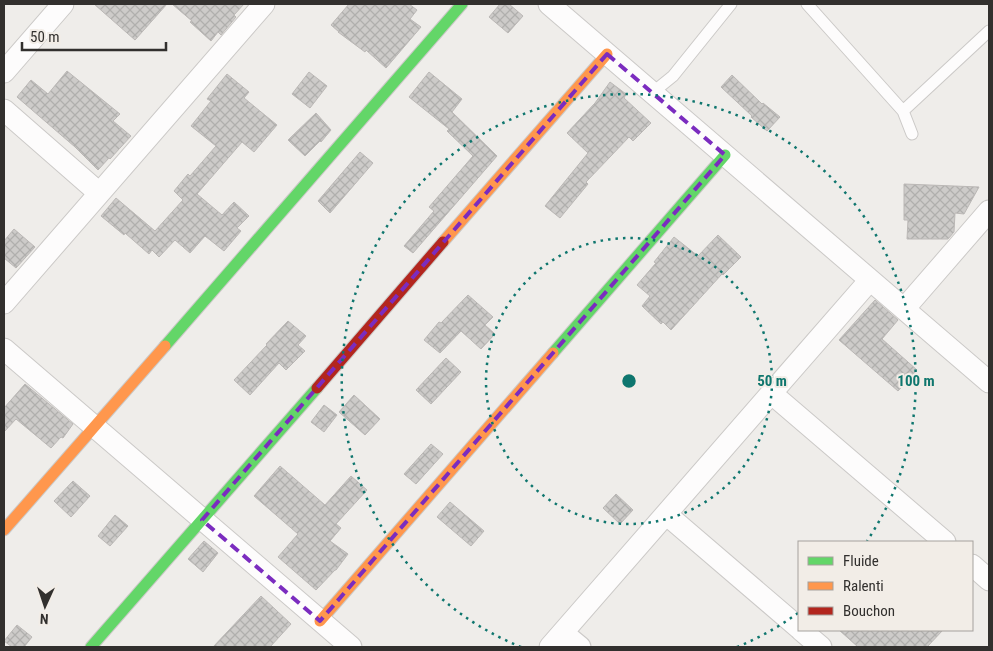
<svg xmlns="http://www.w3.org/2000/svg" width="993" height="651" viewBox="0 0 993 651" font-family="'Roboto Condensed',sans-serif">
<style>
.building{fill:url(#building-cross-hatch);stroke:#bbb8b6}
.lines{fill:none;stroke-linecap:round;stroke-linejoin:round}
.lane-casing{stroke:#cbc9c7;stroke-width:13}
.street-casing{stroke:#cbc9c7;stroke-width:23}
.fast-casing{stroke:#cbc9c7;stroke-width:13}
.slow-casing{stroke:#cbc9c7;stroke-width:13}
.jam-casing{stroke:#cbc9c7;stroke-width:13}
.lane{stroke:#fdfcfc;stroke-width:11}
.street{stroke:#fdfcfc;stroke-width:21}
.fast{stroke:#63d668;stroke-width:11}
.slow{stroke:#ff974d;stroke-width:11}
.jam{stroke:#b3261e;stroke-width:11}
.marked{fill:none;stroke:#7b2cbf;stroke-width:4;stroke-dasharray:10 6;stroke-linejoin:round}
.ring{fill:none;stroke:#0f766e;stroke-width:2.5;stroke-dasharray:2.5 5}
.centre{fill:#0f766e;stroke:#f2ede7;stroke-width:2.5}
.ring-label{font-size:15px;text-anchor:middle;font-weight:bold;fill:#0f766e;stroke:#f2ede7;stroke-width:4;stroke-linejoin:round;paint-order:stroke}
</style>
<defs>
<pattern id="building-cross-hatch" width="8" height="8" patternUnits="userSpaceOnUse" patternTransform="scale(1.25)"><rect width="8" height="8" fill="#cdcbc9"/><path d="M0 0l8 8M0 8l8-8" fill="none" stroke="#b0afad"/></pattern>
</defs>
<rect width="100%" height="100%" fill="#efedea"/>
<path class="building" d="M94,4h73l-32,36z
M172,4h72l-10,11 2,2 -15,18 -3,-3 -7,9 -21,-19 2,-1z
M349,4h60l8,6 -7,9 11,8 -35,41 -20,-18 -1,2 -27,-20h1l-8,-7z
M500,4h9l14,12 -15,17 -19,-16z
M67,71l53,43 -7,7 18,15 -21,23 -1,-1 -11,12 -23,-23 -58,-50 14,-17 17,14z
M309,72l18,14 -17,22 -18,-14z
M429,72l33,27 -10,13 45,44 -84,97 -9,-7 30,-35 -5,-4 44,-51 -26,-25 2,-2 -40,-32z
M227,74l22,18 -5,6 33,27 -23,27 -12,-10 -45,52 25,21 12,-13 15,14 -12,12 4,3 -17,20 -19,-15 -15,17 -15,-13 -16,17 -7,-7 -3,4 -24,-21 -1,2 -23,-19 15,-18 39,33 28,-31 -9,-9 14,-17 2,2 26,-30 -25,-20 20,-25 -4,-2z
M732,75l30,29 1,-1 17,14 -13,14 -16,-14 1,-1 -31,-29z
M610,82l16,12 -2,4 27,25 -18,18 -4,-4 -19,20 -24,25 2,2 -28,34 -15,-12 43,-53 -21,-20 28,-30z
M316,113l15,17 -10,12 -1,-1 -15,15 -17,-16z
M360,152l13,11 -43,50 -12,-12z
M904,184l75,3 -15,27 -9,-1 -1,19 -6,7h-41l1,-19h-4z
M14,229l21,18 -19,21 -12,-10v-17z
M718,235l23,22 -18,18 -1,-1 -51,56 -8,-8 -2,2 -19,-18 8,-10 -13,-11 19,-22 -2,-1 20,-25 24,19z
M468,295l25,22 -8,8 10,9 -14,15 -20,-18 -21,22 -16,-13 15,-18 2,1z
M875,300l23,20 -16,19 35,31 -19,21 -59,-51z
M288,321l18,15 -8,9 7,6 -19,19 -7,-7 -29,32 -16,-15 33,-35 -1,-1z
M446,358l15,14 -30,32 -15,-14z
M25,384l48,40 -10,14 -2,-1 -10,11 -35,-29 -12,13v-24z
M354,395l26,24 -15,16 -26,-23z
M324,405l13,10 -13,17 -13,-10z
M431,444l12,10 -27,30 -12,-10z
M280,466l45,39 26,-29 16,14 -31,34 5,4 -11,13 18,13 -12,16h-1l-19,20 -38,-33 20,-23 -44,-38z
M73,481l17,15 -19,21 -17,-16z
M616,494l17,16 -13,14 -17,-16z
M450,502l34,29 -13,15 -34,-29z
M115,515l13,11 -18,20 -12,-10z
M204,541l14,12 -15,19 -15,-13z
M261,596l30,28 -21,23h-57z
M17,625l15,12 -8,10h-12l-8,-6z
M839,630h104l-16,17h-69z"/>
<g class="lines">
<g class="lane-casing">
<path id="lane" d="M807,4l96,107 9,23
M652,93l21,-17 58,-72
M903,111l86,-80"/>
</g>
<g class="street-casing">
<path id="street" d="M549,4l440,378
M4,72l59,-68
M4,110l95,83
M4,303l260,-299
M904,309l85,-98
M4,349l347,298
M771,393l174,149
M666,514l133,114
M972,565l17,15
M801,630l20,17
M563,633l17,14
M550,647l320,-367"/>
</g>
<g class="fast-casing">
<path id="fast" d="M165,346l297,-342
M553,353l172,-198
M91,647l226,-259"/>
</g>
<g class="slow-casing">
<path id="slow" d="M443,242l164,-188
M4,530l161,-184
M320,621l233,-268"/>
</g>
<g class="jam-casing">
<path id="jam" d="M317,388l126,-146"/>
</g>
<use href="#lane" class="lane"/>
<use href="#street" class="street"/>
<use href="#fast" class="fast"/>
<use href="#slow" class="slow"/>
<use href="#jam" class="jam"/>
</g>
<path class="marked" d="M607,54l118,101 -405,466 -118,-101z"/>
<g class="ring">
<circle cx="629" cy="381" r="143"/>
<path d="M798 613A287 287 0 0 1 737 647M521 647A287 287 0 1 1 867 541"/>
</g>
<circle cx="629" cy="381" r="8" class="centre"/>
<g class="ring-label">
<text x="772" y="386">50 m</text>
<text x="916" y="386">100 m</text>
</g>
<rect width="993" height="651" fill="none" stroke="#32302e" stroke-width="10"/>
<rect x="798" y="541" width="175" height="90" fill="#f2ede7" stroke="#a5a19d"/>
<rect x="808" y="557" width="25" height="8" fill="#63d668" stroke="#a5a19d"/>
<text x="843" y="566" font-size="15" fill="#32302e">Fluide</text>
<rect x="808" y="582" width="25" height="8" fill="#ff974d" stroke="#a5a19d"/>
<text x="843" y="591" font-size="15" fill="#32302e">Ralenti</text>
<rect x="808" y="607" width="25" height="8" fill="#b3261e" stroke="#a5a19d"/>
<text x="843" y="616" font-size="15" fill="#32302e">Bouchon</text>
<g transform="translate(45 606) rotate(183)" stroke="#f2ede7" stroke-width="4" paint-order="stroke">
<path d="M0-4L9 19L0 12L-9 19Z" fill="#32302e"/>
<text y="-8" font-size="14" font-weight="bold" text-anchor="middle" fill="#32302e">N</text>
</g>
<path d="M22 42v8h144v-8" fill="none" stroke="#32302e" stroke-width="2.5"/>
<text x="30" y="42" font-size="15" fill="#32302e" stroke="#f2ede7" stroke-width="4" paint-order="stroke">50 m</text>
</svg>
